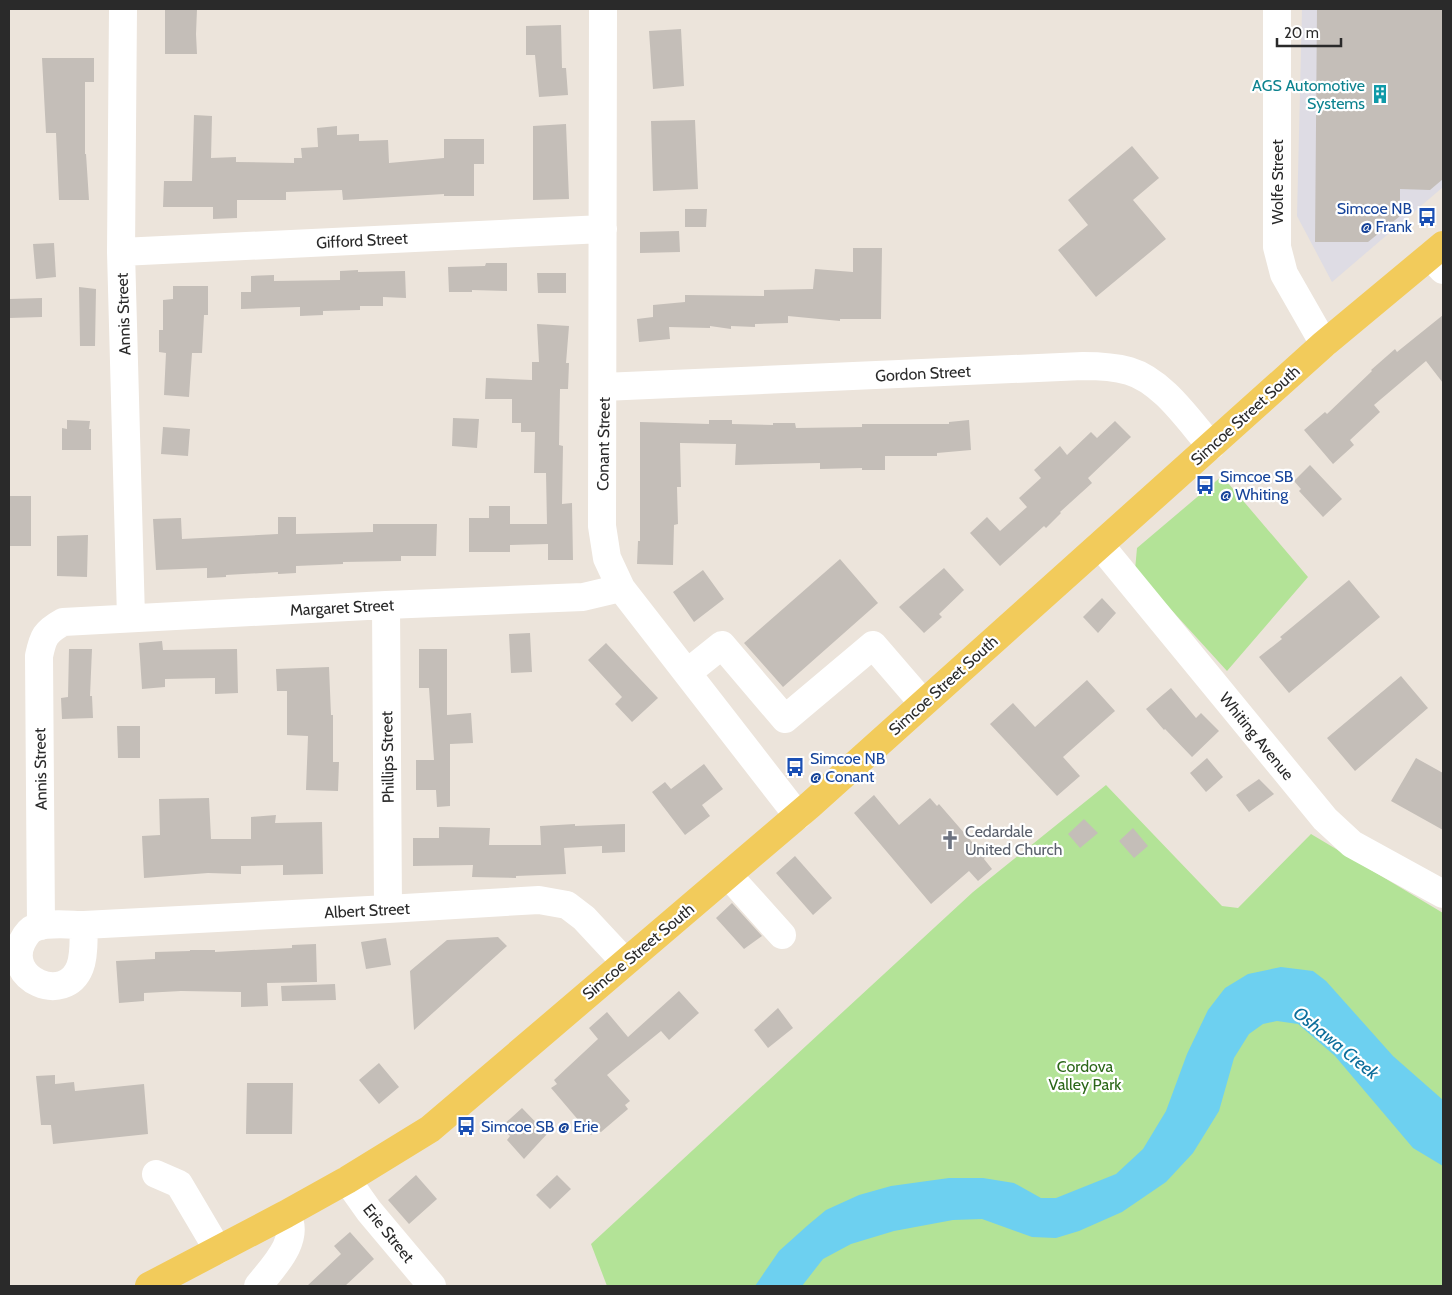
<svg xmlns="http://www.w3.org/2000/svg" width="1452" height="1295" viewBox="0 0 1452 1295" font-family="Cabin,sans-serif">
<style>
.industrial{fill:#dedce4}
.green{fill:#b3e397}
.water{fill:#6dd0f0}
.building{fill:#c4beb8}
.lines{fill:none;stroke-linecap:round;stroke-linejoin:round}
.minor{stroke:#fff;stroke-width:28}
.major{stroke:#f2cb5b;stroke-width:28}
.labels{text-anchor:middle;stroke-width:4.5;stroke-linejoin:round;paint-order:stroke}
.culture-label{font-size:16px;fill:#0d838f;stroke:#fff;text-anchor:end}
.street-label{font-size:16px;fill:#2a2a2a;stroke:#fff}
.transit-label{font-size:16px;fill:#164399;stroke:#fff;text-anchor:start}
.worship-label{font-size:16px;fill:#5b616d;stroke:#fff;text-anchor:start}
.park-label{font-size:16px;fill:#2b6719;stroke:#fff}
.water-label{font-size:18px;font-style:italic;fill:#0c6e9b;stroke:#fff}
</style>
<rect width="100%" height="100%" fill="#ece4db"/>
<path class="industrial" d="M1302,9h141v178l-111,95 -35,-66z"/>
<path class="green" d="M1222,476l86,101 -81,94 -92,-101 2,-22z
M1106,785l116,121 16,2 73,-74 132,79v373h-836l-16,-42 382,-352z"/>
<path class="water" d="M1281,967l32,4 13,10 67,75 50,44v66l-30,-18 -78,-92 -37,-32 -21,-3 -14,3 -14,10 -15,24 -15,53 -26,42 -27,29 -44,30 -43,19 -23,7 -24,-1 -50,-18 -29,1 -59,11 -43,13 -28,15 -21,27h-47l24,-35 29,-26 18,-15 33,-15 32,-9 58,-8h34l31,5 27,15h15l60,-24 27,-25 23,-38 21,-57 21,-44 17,-22 23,-14z"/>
<path class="building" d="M165,9h32l-1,25 1,20h-32z
M1317,9h126v170l-13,11 -30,-1v27l-32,26h-53z
M561,25l1,43h4l2,27 -29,2 -4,-42h-9v-29z
M681,29l3,57 -31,3 -4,-58z
M42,58h52v24h-9v72h1l3,46h-30l-3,-67h-10z
M194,115l18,1 -1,42 25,-1v5l58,1v-5h8l-1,-10 17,-1 -1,-19 20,-2v9l22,-1v7l29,-1 1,23 55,-5v-19h40v25h-10v32h-30v-2l-101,6 -1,-10 -56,2v8h-49v18l-24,1v-12h-50l1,-26h28z
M695,120l3,69 -45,2 -2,-70z
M566,124l3,75 -36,1v-74z
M1132,146l27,32 -26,22 33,39 -70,58 -38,-47 30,-25 -20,-25z
M685,209h22l-1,18h-21z
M679,231l1,21 -40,1v-21z
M54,243l2,34 -20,2 -3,-35z
M853,248h29l-1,71h-41v2l-52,-5v7l-33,1v3l-24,-1v3l-21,-3v2l-41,-1 1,12 -31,3 -2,-23 16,-2v-12l32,-3v-7l79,1v-6l49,-1 2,-20 38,3z
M486,263h21v28l-35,-1v2h-23l-1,-25 37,-1z
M358,270v2l47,-1 1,27 -23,-1v9h-23v4l-37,1v4l-23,1v-9l-59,2v-17h10v-16l23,-1v6l66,-1v-9z
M537,273h29v20h-28z
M173,286h35v29h-4l-2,38h-10l-3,44 -25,-2 2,-42 -7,-1v-22h4v-30l10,-1z
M79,287l17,2 -1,57h-15z
M42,298v19l-33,1v-19z
M1443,315v68l-17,-22 -52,44 6,7 -30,28 4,5 -21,19 -29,-34 21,-18 2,2 45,-43 -1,-1 24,-21 2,3z
M537,324l32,2 -3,37h3l-1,26h-8l-1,56 4,1 -1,58 10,-1 1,57h-25v-16l-38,1v7h-41v-34h20v-12h21v18h37l-1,-51h-12l1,-41h-14v-9h-9v-24h-27l1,-21 46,2v-18h7z
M453,418l26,1 -2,29 -25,-2z
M67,420l23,1 -1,8h2v21h-29v-22l5,1z
M709,420h23v4l41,1v-2h22l1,5 66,-1v-3h87v-2l20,-2 2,30 -34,3v3h-52v14h-23v-2l-42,1v-6l-85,2 1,-21 -56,-1 1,44h-4l1,37 -4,1 -1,40 -36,-1 1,-23h2v-119l69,2z
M1115,421l16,16 -43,41 4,5 -32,29 1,1 -15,15 -2,-2 -44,40 -30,-33 17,-16 13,14 27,-24 -8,-9 22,-20 -7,-8 26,-24 7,9 24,-23 6,6z
M163,427l27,2 -2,27 -27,-2z
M1310,465l32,34 -19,18 -24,-26 2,-2 -7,-8z
M9,496h22v50h-22z
M278,517h18v17l77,-2v-8h64l-1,32h-35v5l-58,1v2l-47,2v7l-18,1v-2l-52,3v2l-19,1v-10l-51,2 -3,-51 28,-1 1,21 96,-5z
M88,535l-1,42 -30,-1v-40z
M840,559l38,44 -95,84 -39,-44z
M944,568l20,22 -25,24 3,3 -18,16 -25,-26z
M703,570l21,29 -30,23 -21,-30z
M1349,580l31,37 -91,76 -30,-36 23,-18 -2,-2z
M1102,598l14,15 -18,20 -15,-16z
M530,633l2,39 -21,1 -2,-39z
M162,641l1,9 74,-1 1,44 -23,1v-16l-50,1v8l-23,2 -3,-46z
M606,643l52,55 -26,24 -17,-18 7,-7 -34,-37z
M69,649h23l-2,47h2l1,22 -31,1 -1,-21 7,-1z
M419,649h28v66l24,-2 2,30 -23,1v62l-13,1 -1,-17h-20v-30h18l-5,-72h-10z
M329,667l2,48h2v47h6l-1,29 -32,-1 2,-54 -21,-1v-44h-10l-1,-22z
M1401,676l27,32 -73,63 -28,-33z
M1087,680l28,31 -52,46 17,19 -23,20 -67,-72 23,-21 22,24z
M1171,688l25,30 5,-5 18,18 -27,26 -27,-28 -1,1 -18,-21z
M117,726h23v32h-22z
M1207,758l16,19 -17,15 -16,-19z
M1416,758l27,15v57l-52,-29z
M704,764l19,25 -21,16 8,11 -25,19 -33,-43 13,-10 6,7z
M1259,779l15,15 -25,18 -13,-17z
M874,795l25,30 31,-27 7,8 2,-2 46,53 -1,2 8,10 -14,12 -9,-10 -38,33 -77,-91z
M209,798l2,41h40v-22l25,-2 -1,8 47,-1 1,52 -40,1v-10l-42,1v8l-33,-1 -64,5 -2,-42 18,-1 -1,-36z
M1084,819l14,14 -18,15 -12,-14z
M575,824v2l50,-2v28l-23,1v-7l-38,2 2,26 -50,2v2l-44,-1 1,-12 -60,1v-28h26v-11l51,1 -1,17h52l-1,-19z
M1133,828l15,18 -14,12 -15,-17z
M795,856l37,42 -19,17 -37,-42z
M732,903l30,33 -18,13 -28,-31z
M498,937l9,9 -93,84 -4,-59 37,-31z
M386,938l5,27 -25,4 -5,-27z
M316,944l1,38 -50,1 1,23 -27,1v-15l-60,-1 -37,2v8l-25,2 -3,-42 39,-2v-7l35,-1v-1h25v2l77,-4v-3z
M335,984l1,16 -54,1 -1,-15z
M679,991l20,22 -30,27 -8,-9 -54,44 23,26 -5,4 3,4 -27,23 -5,-2 -5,5 -40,-47 6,-4 -3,-4 44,-41 -9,-11 18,-16 21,25z
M778,1008l15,20 -25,20 -14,-18z
M379,1063l20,24 -20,17 -20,-24z
M55,1075v9l19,-2 1,9 69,-7 4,50 -95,10 -2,-19h-10l-5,-49z
M247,1083h46l-1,51h-46z
M522,1108l25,26 -23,25 -17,-19 3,-4 -9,-9z
M416,1175l21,24 -28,25 -21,-24z
M557,1175l14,14 -21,20 -14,-14z
M350,1232l24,27 -29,27h-38l34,-32 -7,-8z"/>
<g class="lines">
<path class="minor" d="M123,9l-2,243 10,366
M603,9l-1,517 5,32 14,30 177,228
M1277,9v238l7,27 40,70
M121,252l482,-23
M1430,256l13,14
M603,387l480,-21c16,0 32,1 46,5 34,10 60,50 82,75
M1100,545l225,274 27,25 91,50
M386,605l2,304
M687,673l35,-28 63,74 88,-74 50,58
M728,875l54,60
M84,925l304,-16 151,-9 28,5 17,13 41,44
M84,925c-1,13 1,29 -4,42 -15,39 -76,12 -58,-25 3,-6 7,-12 12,-14 13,-6 37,-3 50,-3z
M41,926l-2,-270c4,-19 6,-24 24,-34l323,-17 197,-8 38,-9
M156,1174l23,10 39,66
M347,1180l22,31 63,75
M258,1286c15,-19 44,-47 28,-72"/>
<path class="major" d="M149,1286l137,-72 61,-34 83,-51 380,-324 514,-461 119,-99"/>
</g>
<defs>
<g id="building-bare" transform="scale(1.5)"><path d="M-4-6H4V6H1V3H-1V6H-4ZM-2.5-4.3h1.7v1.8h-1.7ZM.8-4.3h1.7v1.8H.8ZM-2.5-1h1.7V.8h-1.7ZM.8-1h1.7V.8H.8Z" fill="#0f9aa8" stroke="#fff" stroke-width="2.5" paint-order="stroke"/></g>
<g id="bus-bare" transform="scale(1.5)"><path d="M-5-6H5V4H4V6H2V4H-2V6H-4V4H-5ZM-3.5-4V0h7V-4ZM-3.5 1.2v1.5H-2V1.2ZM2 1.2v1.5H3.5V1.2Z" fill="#1a4fb4" stroke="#fff" stroke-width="2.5" paint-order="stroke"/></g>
<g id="church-bare" transform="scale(1.5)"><path d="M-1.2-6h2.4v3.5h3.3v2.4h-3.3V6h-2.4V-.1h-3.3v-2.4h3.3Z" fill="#6b7280" stroke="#fff" stroke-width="2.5" paint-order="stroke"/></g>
</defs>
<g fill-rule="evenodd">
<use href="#building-bare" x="1380" y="94"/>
<use href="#bus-bare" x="1427" y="217"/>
<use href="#bus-bare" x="1205" y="485"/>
<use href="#bus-bare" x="795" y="767"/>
<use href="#church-bare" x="950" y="840"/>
<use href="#bus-bare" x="466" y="1126"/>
</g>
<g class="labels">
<g class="culture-label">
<text x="1365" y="91">AGS Automotive<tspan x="1365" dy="18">Systems</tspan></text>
</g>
<g class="street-label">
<text transform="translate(1277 182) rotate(-90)" y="6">Wolfe Street</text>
<text transform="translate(362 240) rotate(-3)" y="6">Gifford Street</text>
<text transform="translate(123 314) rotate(-92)" y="6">Annis Street</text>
<text transform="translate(923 373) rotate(-3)" y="6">Gordon Street</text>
<text transform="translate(1245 415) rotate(-42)" y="6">Simcoe Street South</text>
<text transform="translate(603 444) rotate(-89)" y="6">Conant Street</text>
<text transform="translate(342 607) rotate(-3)" y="6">Margaret Street</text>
<text transform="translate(943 685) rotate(-42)" y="6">Simcoe Street South</text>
<text transform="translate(1257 736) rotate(51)" y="6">Whiting Avenue</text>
<text transform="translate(387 757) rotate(-91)" y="6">Phillips Street</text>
<text transform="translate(40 769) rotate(-91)" y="6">Annis Street</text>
<text transform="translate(367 910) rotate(-3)" y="6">Albert Street</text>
<text transform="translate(638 951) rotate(-40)" y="6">Simcoe Street South</text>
<text transform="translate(389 1233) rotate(51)" y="6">Erie Street</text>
</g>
<g class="transit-label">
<text x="1412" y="214" text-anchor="end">Simcoe NB<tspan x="1412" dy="18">@ Frank</tspan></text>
<text x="1220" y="482">Simcoe SB<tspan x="1220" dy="18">@ Whiting</tspan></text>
<text x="810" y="764">Simcoe NB<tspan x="810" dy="18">@ Conant</tspan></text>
<text x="481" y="1132">Simcoe SB @ Erie</text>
</g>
<g class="worship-label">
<text x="965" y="837">Cedardale<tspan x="965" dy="18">United Church</tspan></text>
</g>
<g class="park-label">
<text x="1085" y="1072">Cordova<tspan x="1085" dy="18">Valley Park</tspan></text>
</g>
<g class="water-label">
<text transform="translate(1336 1043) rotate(39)" y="6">Oshawa Creek</text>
</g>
</g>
<rect width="1452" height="1295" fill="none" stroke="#2a2a2a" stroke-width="20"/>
<path d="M1277 38v8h64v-8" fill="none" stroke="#2a2a2a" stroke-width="2.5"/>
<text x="1284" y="38" font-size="15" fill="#2a2a2a" stroke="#ffffff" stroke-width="4" paint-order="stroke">20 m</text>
</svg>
